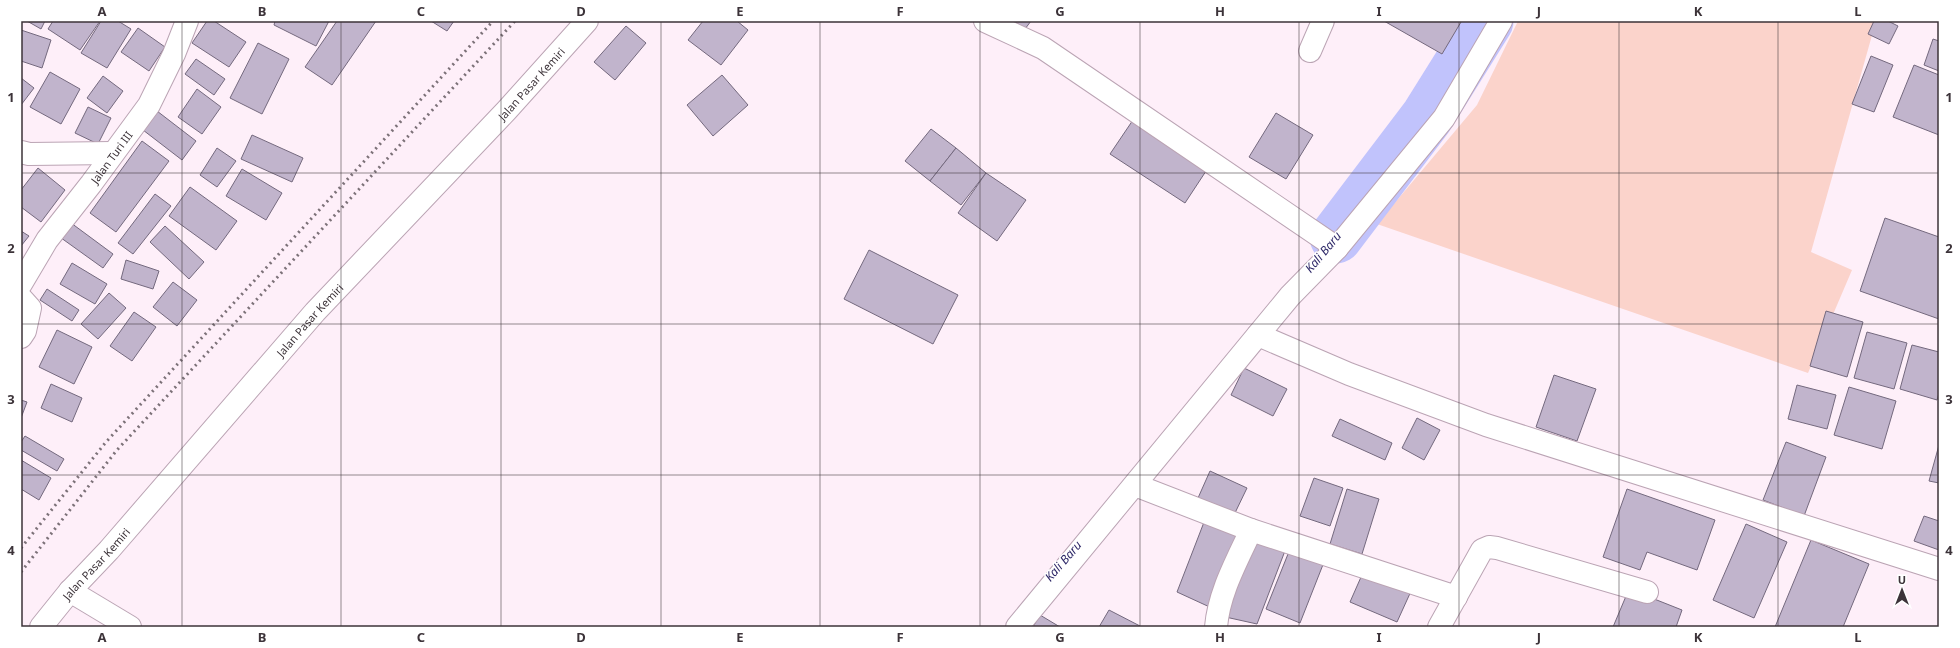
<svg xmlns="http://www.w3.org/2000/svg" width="1960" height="648" font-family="'Noto Sans',sans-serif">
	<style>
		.green { fill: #fbd3cb }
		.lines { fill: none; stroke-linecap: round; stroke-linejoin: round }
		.river { stroke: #c1c3fc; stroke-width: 53 }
		.building { fill: #c1b4cc; stroke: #74697e }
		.minor-casing { stroke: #bba4b4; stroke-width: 24 }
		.minor { stroke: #fff; stroke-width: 22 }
		.rail { stroke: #7c7178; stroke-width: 3; stroke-dasharray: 2 4; stroke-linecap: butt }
		.grid { fill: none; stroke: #3c3339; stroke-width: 1; stroke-opacity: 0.55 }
		.labels { text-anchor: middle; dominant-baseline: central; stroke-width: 3; stroke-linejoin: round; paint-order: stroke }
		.street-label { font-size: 11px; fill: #3c3339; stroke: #fff }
		.water-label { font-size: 12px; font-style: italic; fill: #2e2868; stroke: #fff }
		.neatline { fill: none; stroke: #3c3339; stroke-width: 1.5 }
		.grid-label { font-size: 13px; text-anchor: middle; font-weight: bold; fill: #3c3339 }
	</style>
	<rect width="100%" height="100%" fill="#feeff9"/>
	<!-- green -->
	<path class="green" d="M1518 21H1876L1811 252 1852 270 1808 373 1377 224 1477 105Z"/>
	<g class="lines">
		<!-- river -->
		<path class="river" d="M1336 237 1427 117 1487 21"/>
	</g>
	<!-- building -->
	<g class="building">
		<path d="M27 21H45L41 29Z"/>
		<path d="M53 21H100L80 50 48 29Z"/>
		<path d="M101 21H118L131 29 107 68 81 53Z"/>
		<path d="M207 21H214L246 42 229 67 192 43Z"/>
		<path d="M275 21H329L316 46 274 25Z"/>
		<path d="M337 21H376L332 85 305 67Z"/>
		<path d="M431 21H454L447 31Z"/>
		<path d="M703 21H737L748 30 721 65 688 40Z"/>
		<path d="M1014 21H1031L1025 29Z"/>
		<path d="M1384 21H1459L1461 22 1442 54Z"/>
		<path d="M1874 21H1888L1898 26 1889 44 1868 34Z"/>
		<path d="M626 26 646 43 615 80 594 62Z"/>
		<path d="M138 28 165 47 149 71 121 52Z"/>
		<path d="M21 30 51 40 42 68 21 61Z"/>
		<path d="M1933 39 1939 41V71L1924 65Z"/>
		<path d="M258 43 289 59 262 114 230 98Z"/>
		<path d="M1871 56 1893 65 1874 112 1852 104Z"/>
		<path d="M196 59 225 79 214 95 185 74Z"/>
		<path d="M1914 65 1939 75V135L1893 117Z"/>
		<path d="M50 72 80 89 61 124 30 107Z"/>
		<path d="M722 75 748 105 713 136 687 105Z"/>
		<path d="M103 76 123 91 107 113 87 98Z"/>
		<path d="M21 78 34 88 21 105Z"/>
		<path d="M197 89 221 107 202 134 178 117Z"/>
		<path d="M88 107 111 118 98 144 75 133Z"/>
		<path d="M157 111 196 141 182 160 143 130Z"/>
		<path d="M1276 113 1313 135 1286 179 1249 157Z"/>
		<path d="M1135 117 1210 165 1185 203 1110 154Z"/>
		<path d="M931 129 956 148 930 181 905 161Z"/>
		<path d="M252 135 303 158 292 182 241 159Z"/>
		<path d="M142 141 169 161 116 232 90 213Z"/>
		<path d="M217 148 236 161 217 187 200 175Z"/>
		<path d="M956 148 986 173 961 205 930 181Z"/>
		<path d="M38 168 65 190 41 222 21 207V190Z"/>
		<path d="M242 169 282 193 266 220 226 196Z"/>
		<path d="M986 173 1026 200 997 241 958 213Z"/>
		<path d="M190 187 237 221 216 250 169 216Z"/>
		<path d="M155 194 171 206 133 254 118 243Z"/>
		<path d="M1885 218 1939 237V319L1860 291Z"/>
		<path d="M67 220 113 254 103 268 57 235Z"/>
		<path d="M165 226 204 262 189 279 150 242Z"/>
		<path d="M21 231 29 236 21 246Z"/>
		<path d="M869 250 958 295 933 344 844 299Z"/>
		<path d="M126 260 159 271 153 289 121 279Z"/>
		<path d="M72 263 107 284 95 304 60 284Z"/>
		<path d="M173 282 197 300 177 326 153 307Z"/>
		<path d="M47 289 79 310 72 321 40 300Z"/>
		<path d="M109 293 126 308 98 339 81 324Z"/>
		<path d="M1826 311 1863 322 1847 377 1810 366Z"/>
		<path d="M134 312 156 327 132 361 110 346Z"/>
		<path d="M57 330 92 347 74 384 39 367Z"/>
		<path d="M1867 332 1907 343 1894 389 1854 378Z"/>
		<path d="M1912 345 1939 352V393L1937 400 1900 389Z"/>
		<path d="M1244 368 1287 389 1273 416 1231 395Z"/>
		<path d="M1554 375 1596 389 1577 441 1536 427Z"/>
		<path d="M51 384 82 398 72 422 41 408Z"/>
		<path d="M1797 385 1836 395 1827 429 1788 419Z"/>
		<path d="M1849 387 1896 401 1882 449 1834 435Z"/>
		<path d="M21 400 27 402 21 418Z"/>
		<path d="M1417 418 1440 430 1424 460 1402 448Z"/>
		<path d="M1340 419 1392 443 1385 460 1332 436Z"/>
		<path d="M25 436 64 459 57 471 21 450V442Z"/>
		<path d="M1786 442 1826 457 1804 516 1763 500Z"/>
		<path d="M1939 445V483L1929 481Z"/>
		<path d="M21 460 51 478 39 500 21 489Z"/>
		<path d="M1210 471 1247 488 1234 515 1198 498Z"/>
		<path d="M1314 478 1343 488 1330 526 1300 516Z"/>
		<path d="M1347 489 1379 499 1362 554 1330 544Z"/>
		<path d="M1627 489 1715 520 1697 570 1647 552 1640 570 1603 557Z"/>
		<path d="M1924 516 1939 521V550L1914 541Z"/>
		<path d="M1206 517 1244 532 1214 609 1177 592Z"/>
		<path d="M1746 524 1787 542 1754 618 1713 600Z"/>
		<path d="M1253 532 1288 543 1257 624 1221 616Z"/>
		<path d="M1811 540 1869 564 1843 627H1775Z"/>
		<path d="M1292 544 1326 557 1300 623 1266 609Z"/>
		<path d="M1365 568 1412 589 1397 622 1350 602Z"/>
		<path d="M1629 589 1682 610 1676 627H1613Z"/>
		<path d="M1109 610 1140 626 1139 627H1099Z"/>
		<path d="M1040 615 1060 627H1033Z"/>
	</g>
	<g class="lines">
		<!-- minor casing -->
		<g class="minor-casing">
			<g id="minor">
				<path d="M985 21 1043 48 1337 248"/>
				<path d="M1310 51 1323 21"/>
				<path d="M21 152 29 154 113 153"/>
				<path id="s1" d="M21 284 47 240 91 184 149 105 174 54 187 21"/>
				<path d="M21 298 30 308 25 331 21 337"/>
				<path d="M1258 335 1349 374 1486 425 1939 569"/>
				<path d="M1135 485 1251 530 1456 597"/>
				<path d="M70 591 130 627"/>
				<path id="s2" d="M41 627 70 591 109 550 315 312 507 110 587 21"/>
				<path d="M1017 627 1290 296 1337 248 1444 118 1501 21"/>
				<path d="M1216 627C1219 592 1237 561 1251 530"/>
				<path d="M1439 627 1482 550 1489 547 1497 548 1647 592"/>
			</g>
		</g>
		<!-- minor -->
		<use href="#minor" class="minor"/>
		<!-- rail -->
		<g class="rail">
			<path d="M21 548 106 442 493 21"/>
			<path d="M21 572 117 450 515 21"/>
		</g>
	</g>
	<!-- grid -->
	<path class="grid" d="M182 21V627M341 21V627M501 21V627M661 21V627M820 21V627M980 21V627M1140 21V627M1299 21V627M1459 21V627M1619 21V627M1778 21V627M21 173H1939M21 324H1939M21 475H1939"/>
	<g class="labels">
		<!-- street labels -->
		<g class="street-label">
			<text stroke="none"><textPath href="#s2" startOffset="732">Jalan Pasar Kemiri</textPath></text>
			<text stroke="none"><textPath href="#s1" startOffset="156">Jalan Turi III</textPath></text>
			<text stroke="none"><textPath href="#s2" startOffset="408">Jalan Pasar Kemiri</textPath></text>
			<text stroke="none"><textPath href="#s2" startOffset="84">Jalan Pasar Kemiri</textPath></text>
		</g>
		<!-- water labels -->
		<g class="water-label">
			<text transform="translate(1323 252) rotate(-50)">Kali Baru</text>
			<text transform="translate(1063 561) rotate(-49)">Kali Baru</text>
		</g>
	</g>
	<!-- border -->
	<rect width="1960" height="648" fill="none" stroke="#ffffff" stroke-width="44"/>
	<!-- north arrow -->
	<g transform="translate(1902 590)" stroke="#ffffff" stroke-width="3" paint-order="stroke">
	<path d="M0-3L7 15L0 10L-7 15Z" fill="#3c3339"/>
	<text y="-6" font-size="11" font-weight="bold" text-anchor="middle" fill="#3c3339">U</text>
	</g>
	<rect x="22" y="22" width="1916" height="604" class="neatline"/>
	<g class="grid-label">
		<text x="102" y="16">A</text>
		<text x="262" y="16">B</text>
		<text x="421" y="16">C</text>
		<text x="581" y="16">D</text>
		<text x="740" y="16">E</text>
		<text x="900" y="16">F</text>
		<text x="1060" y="16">G</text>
		<text x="1220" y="16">H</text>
		<text x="1379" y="16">I</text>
		<text x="1539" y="16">J</text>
		<text x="1698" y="16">K</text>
		<text x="1858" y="16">L</text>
		<text x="11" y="102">1</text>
		<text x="1949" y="102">1</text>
		<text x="11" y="253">2</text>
		<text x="1949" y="253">2</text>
		<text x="11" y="404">3</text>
		<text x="1949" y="404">3</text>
		<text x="11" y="555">4</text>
		<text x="1949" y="555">4</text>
		<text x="102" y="642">A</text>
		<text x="262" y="642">B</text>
		<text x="421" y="642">C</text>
		<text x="581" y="642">D</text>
		<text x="740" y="642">E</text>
		<text x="900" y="642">F</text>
		<text x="1060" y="642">G</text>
		<text x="1220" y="642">H</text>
		<text x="1379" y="642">I</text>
		<text x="1539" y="642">J</text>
		<text x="1698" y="642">K</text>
		<text x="1858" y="642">L</text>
	</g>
</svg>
